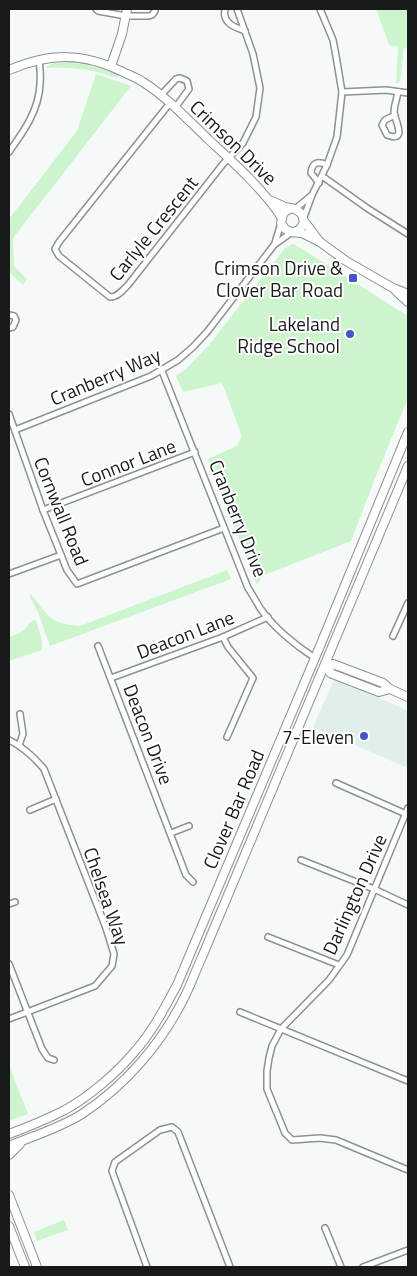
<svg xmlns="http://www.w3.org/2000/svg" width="417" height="1276" font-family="'Titillium Web',sans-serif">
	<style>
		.built { fill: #e1efec }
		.green { fill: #ccf4cd }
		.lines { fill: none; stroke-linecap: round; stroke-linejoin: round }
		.street-casing { stroke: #8d9190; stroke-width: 8 }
		.secondary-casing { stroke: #8d9190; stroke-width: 10 }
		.street { stroke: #fff; stroke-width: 5 }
		.secondary { stroke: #fff; stroke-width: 8 }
		.poi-dot { fill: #4755ca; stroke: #fff; stroke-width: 2 }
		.labels { text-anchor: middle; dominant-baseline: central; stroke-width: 4; stroke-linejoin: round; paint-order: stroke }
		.street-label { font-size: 19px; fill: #181a1a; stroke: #fff }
		.poi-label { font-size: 19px; fill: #181a1a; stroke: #fff; text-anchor: end }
	</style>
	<rect width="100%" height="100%" fill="#f5faf9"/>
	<!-- built -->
	<path class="built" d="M335 678 408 711V768L313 727Z"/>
	<!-- green -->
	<g class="green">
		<path d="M376 9H408V47L404 48 400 82 396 84 398 47 389 45Z"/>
		<path d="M69 62C86 64 102 68 118 74V76L117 78 113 76 112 77C91 68 70 67 47 68V66L53 63Z"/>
		<path d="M96 74 131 86 13 238 14 266 27 279 23 285 10 273H9V219L77 131Z"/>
		<path d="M293 244 299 247 408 316V398L376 476 351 541 262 576 257 585 208 459 237 446 242 436 222 383 183 392 176 376 187 368 209 345 285 248Z"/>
		<path d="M227 570 231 579 50 646 38 612 30 597V593C48 615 49 624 80 626Z"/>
		<path d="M34 620 36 621C39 630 43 639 42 650L9 661V637C18 634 25 632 29 623Z"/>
		<path d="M9 1065 28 1114 9 1121Z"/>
		<path d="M64 1220 68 1230 37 1241 34 1232Z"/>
	</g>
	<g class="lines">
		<!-- street casing -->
		<g class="street-casing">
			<g id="street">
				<path d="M96 9 98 11 126 16H149L152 15 155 11V9"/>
				<path d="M225 9C222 23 234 27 245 31"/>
				<path d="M342 92 386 90 408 93"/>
				<path d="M161 95 176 79 180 78 187 81 189 89 175 108"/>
				<path d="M170 103 59 242 55 249 59 256 110 297C118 297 123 290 128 285L223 164 243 143 256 117 260 88 253 54 237 9"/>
				<path d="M395 115 385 120 382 125 387 135C408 143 395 120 394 113 394 106 397 98 398 92"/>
				<path d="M9 152C24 131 39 110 40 84 41 76 40 68 39 60"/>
				<path d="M322 176 367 208 408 234"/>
				<path d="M319 183 311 173C312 162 318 161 327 165"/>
				<path d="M295 209 312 195"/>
				<path d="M304 217 312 195 327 165 337 137 342 92 336 56 333 40 320 9"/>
				<path d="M275 243 281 223"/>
				<path d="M9 315 14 316 16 320 13 327 9 328"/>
				<path d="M162 371 248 588C252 594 256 601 260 608 273 627 296 646 315 658"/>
				<path d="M9 414 43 510 67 570 77 584 224 528"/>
				<path d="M15 430 151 376 178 360 193 347 207 332 274 245 292 232"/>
				<path d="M43 510 195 452"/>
				<path d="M9 574 61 555"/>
				<path d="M393 636 408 603"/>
				<path d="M223 637 228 647 253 678 227 737"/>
				<path d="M98 646 186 875 193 882"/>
				<path d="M111 678 223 637 268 617"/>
				<path d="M9 740C23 747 34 757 44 769L106 928 114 954 112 966 95 986 9 1019"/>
				<path d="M19 745 23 734 20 714"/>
				<path d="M336 783 406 814"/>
				<path d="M408 808 347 955 329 980 281 1029 272 1046 269 1058 267 1071V1089L285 1133 292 1140 320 1138 336 1140 408 1170"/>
				<path d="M30 810 56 799"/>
				<path d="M171 833 189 826"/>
				<path d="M301 860 374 889 408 905"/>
				<path d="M9 904 15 902"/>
				<path d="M268 937 339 965"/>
				<path d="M9 964 42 1049 48 1058 54 1060"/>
				<path d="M240 1012 408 1081"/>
				<path d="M325 1228 341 1267"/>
				<path d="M147 1267 112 1171 115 1162 160 1130 172 1127 178 1132 230 1267"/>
				<path d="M363 1267 408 1250"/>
			</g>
		</g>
		<!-- secondary casing -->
		<g class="secondary-casing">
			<g id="secondary">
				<path d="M111 66 122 34 127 9"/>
				<path d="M9 70C50 53 82 52 123 72 129 75 137 78 143 82 168 98 188 120 209 140 235 164 263 189 282 218"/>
				<path d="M272 201 285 207 295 209 302 214 304 223 299 230 293 232"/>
				<path d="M290 209 286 211 283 214 281 223 285 229 291 232 302 233 320 242 346 261 393 288 408 294"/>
				<path d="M304 221 319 241"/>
				<path d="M396 291 408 302"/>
				<path d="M329 665 333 664 383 683 390 689 408 697"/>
				<path d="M329 665 330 673 379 692 390 689"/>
				<path d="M9 1134C28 1127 47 1119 65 1110 90 1096 118 1072 136 1050 153 1031 165 1007 177 985L320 646 408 432"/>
				<path d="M9 1146C33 1136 60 1128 82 1114 126 1085 162 1043 185 996 191 984 196 970 202 957L408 466"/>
				<path d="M9 1155 20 1144"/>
				<path d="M9 1195 37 1267"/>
				<path d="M9 1226 25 1267"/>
			</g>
		</g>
		<!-- street -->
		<use href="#street" class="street"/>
		<!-- secondary -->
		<use href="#secondary" class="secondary"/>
	</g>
	<!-- markers -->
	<g class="poi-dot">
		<rect x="348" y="273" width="10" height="10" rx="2.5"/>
		<circle cx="350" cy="334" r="5"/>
		<circle cx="364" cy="736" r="5"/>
	</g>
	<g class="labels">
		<!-- street labels -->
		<g class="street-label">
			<text transform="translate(234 142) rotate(44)">Crimson Drive</text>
			<text transform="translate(153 228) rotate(-51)">Carlyle Crescent</text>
			<text transform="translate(105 376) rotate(-23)">Cranberry Way</text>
			<text transform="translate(128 462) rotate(-21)">Connor Lane</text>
			<text transform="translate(62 511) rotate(68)">Cornwall Road</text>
			<text transform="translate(239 518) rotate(68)">Cranberry Drive</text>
			<text transform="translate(185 634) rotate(-21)">Deacon Lane</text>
			<text transform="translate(149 734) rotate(69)">Deacon Drive</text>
			<text transform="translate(233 809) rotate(-67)">Clover Bar Road</text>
			<text transform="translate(354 894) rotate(-66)">Darlington Drive</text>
			<text transform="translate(107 896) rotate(71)">Chelsea Way</text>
		</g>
		<!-- poi labels -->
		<g class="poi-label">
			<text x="343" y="267">Crimson Drive &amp;<tspan x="343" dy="22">Clover Bar Road</tspan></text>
			<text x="340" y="323">Lakeland<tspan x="340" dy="22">Ridge School</tspan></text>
			<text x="354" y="736">7-Eleven</text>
		</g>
	</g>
	<!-- border -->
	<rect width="417" height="1276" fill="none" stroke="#181a1a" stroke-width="20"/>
</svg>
